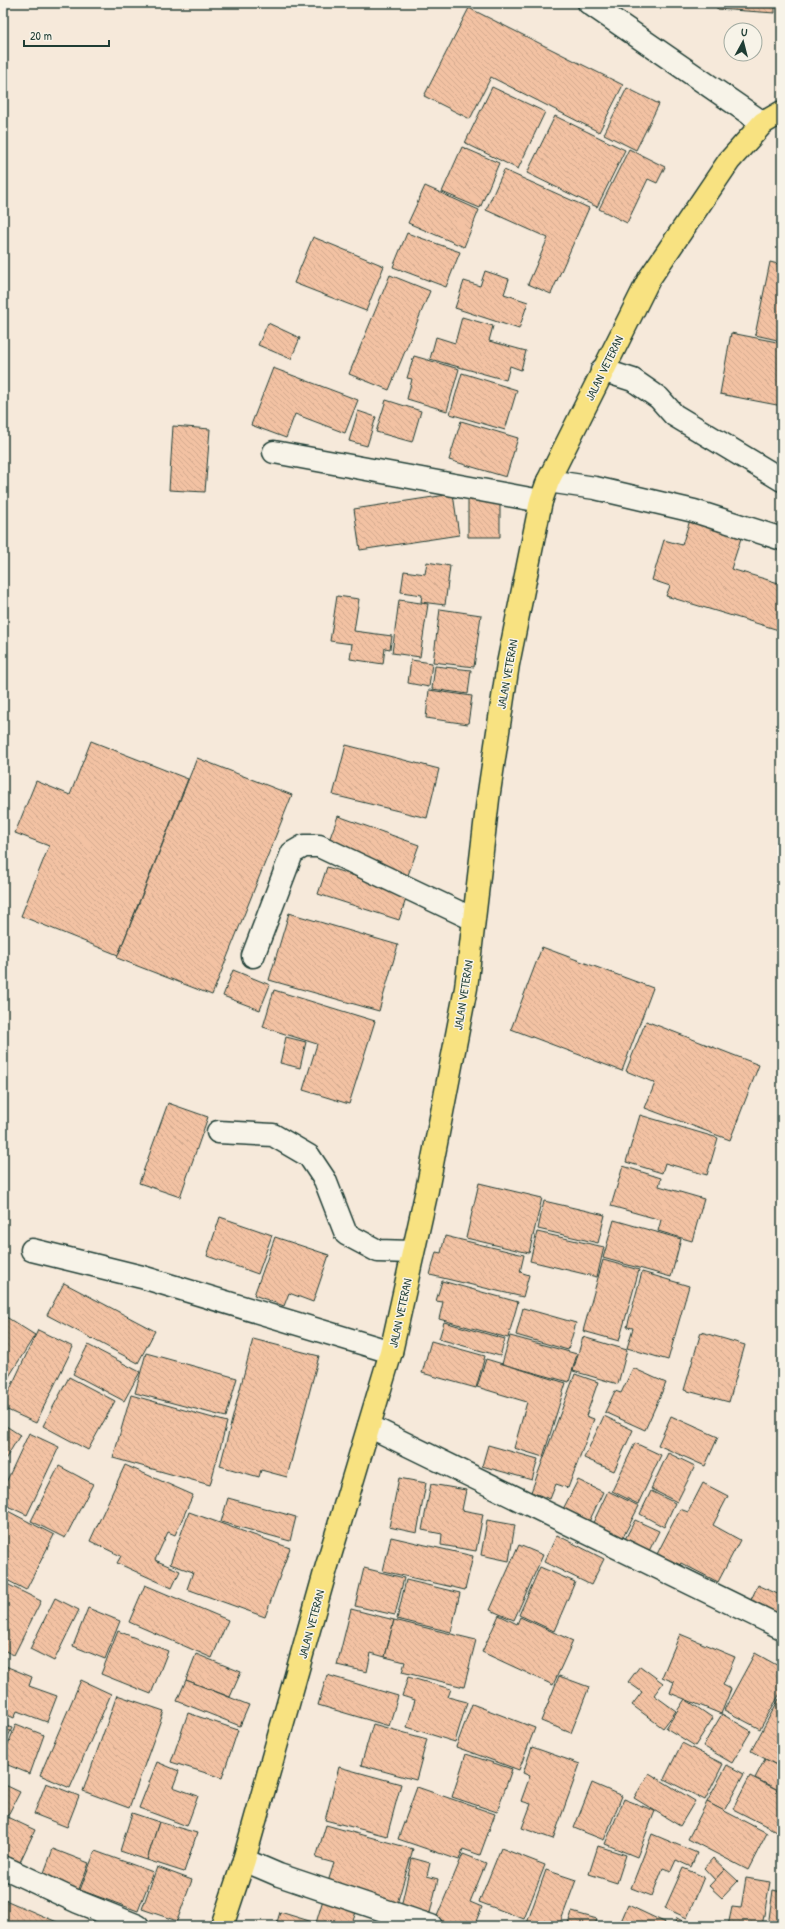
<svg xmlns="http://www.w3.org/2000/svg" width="785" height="1929" font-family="'Patrick Hand',sans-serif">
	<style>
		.building { fill: url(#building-back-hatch); stroke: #1f3d34 }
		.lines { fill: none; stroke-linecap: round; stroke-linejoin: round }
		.minor-casing { stroke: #1f3d34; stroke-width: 25 }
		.highway-casing { stroke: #1f3d34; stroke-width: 25 }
		.minor { stroke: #f7f3e8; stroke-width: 22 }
		.highway { stroke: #f8e281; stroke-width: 22 }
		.labels { text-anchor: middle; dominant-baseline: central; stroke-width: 3; stroke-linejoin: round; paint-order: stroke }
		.street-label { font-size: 12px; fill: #1f3d34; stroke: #f7f3e8 }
	</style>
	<defs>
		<pattern id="building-back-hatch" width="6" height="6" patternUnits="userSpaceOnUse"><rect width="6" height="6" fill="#f3c2a3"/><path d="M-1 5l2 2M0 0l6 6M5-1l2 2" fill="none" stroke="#d0a88d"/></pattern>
	</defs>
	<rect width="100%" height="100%" fill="#f6e9da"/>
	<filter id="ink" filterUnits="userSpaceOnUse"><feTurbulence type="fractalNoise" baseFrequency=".025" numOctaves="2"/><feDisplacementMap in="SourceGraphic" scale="8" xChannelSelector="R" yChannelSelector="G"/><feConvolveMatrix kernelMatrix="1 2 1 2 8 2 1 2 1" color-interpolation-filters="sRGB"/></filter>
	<g filter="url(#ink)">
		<!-- building -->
		<g class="building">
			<path d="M717 3H775V13L717 9Z"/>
			<path d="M469 8 623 85 599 132 491 77 470 119 424 96Z"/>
			<path d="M492 87 545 112 518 169 465 143Z"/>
			<path d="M627 88 659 104 636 150 604 134Z"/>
			<path d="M555 116 625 150 597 207 527 173Z"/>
			<path d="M462 147 499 163 480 208 442 192Z"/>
			<path d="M629 149 665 167 657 183 648 179 627 223 599 209Z"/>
			<path d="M504 170 589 208 551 294 528 284 548 238 486 210Z"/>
			<path d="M425 186 479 210 464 247 408 223Z"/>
			<path d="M407 233 460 252 446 287 393 267Z"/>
			<path d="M313 237 384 266 366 311 294 283Z"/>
			<path d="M770 262 782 265V341L755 335Z"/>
			<path d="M485 271 509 279 504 294 528 302 519 329 455 308 464 281 480 286Z"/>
			<path d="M390 275 430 291 389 390 349 374Z"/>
			<path d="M462 317 493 326 489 341 526 351 521 370 510 366 506 380 430 359 436 337 455 343Z"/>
			<path d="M268 323 300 338 291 359 258 345Z"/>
			<path d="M731 333 782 343V406L720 394Z"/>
			<path d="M414 356 459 369 447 411 407 399 412 379 407 378Z"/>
			<path d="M273 368 358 400 345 433 295 414 286 438 251 425Z"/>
			<path d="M462 373 517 390 505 430 450 414Z"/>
			<path d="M386 400 421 411 412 442 376 432Z"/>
			<path d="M358 411 376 417 367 446 349 441Z"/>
			<path d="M461 421 518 438 506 477 449 460Z"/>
			<path d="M173 426 210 429 205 492 169 490Z"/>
			<path d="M453 494 459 535 360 550 354 509Z"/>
			<path d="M500 499V537H468V500Z"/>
			<path d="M690 520 742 535 731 569 782 584V631L666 596 670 586 652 580 664 540 682 545Z"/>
			<path d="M427 562 450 566 445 605 421 602 422 595 401 592 404 571 425 574Z"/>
			<path d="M337 596 359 599 354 631 392 636 390 649 385 648 383 664 350 659 352 644 330 641Z"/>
			<path d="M399 600 428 604 420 657 392 653Z"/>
			<path d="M440 609 481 615 474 667 433 662Z"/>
			<path d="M411 660 432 663 429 687 408 683Z"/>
			<path d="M435 666 471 670 468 694 432 689Z"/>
			<path d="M429 690 472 696 468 724 426 718Z"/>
			<path d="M91 741 188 779 118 955 21 916 49 846 15 833 36 781 70 795Z"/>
			<path d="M346 745 439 769 427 818 333 795Z"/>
			<path d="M197 758 292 795 212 995 117 958Z"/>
			<path d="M338 816 419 845 408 875 327 846Z"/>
			<path d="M327 867 408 893 399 920 318 894Z"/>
			<path d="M289 913 398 945 379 1011 269 980Z"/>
			<path d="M542 947 653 988 622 1071 511 1029Z"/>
			<path d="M233 970 270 985 260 1010 223 996Z"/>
			<path d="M274 990 375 1021 349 1104 303 1090 317 1044 263 1027Z"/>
			<path d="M646 1021 759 1065 730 1140 645 1108 655 1083 626 1071Z"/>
			<path d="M286 1037 306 1042 300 1068 280 1063Z"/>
			<path d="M168 1103 208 1117 180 1197 139 1183Z"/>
			<path d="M640 1115 718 1138 707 1175 665 1163 662 1173 626 1162Z"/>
			<path d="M623 1166 661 1178 659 1186 704 1199 692 1241 658 1231 661 1220 611 1206Z"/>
			<path d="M479 1183 542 1198 529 1253 466 1238Z"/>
			<path d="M544 1201 605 1215 598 1243 538 1229Z"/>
			<path d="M220 1217 272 1235 258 1274 207 1256Z"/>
			<path d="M614 1220 681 1239 671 1277 603 1258Z"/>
			<path d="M537 1232 604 1247 597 1277 530 1261Z"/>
			<path d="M445 1236 524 1255 520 1272 529 1275 523 1297 430 1275 436 1252 441 1253Z"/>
			<path d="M275 1237 329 1255 313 1302 289 1293 284 1306 254 1295Z"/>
			<path d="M603 1260 639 1270 619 1341 583 1331Z"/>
			<path d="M642 1272 689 1286 668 1360 627 1348 633 1328 627 1327Z"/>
			<path d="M442 1281 518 1302 508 1338 439 1319 443 1302 436 1301Z"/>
			<path d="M64 1283 155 1331 138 1363 47 1315Z"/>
			<path d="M523 1308 576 1323 568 1350 516 1335Z"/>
			<path d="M3 1315 35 1335 3 1386Z"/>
			<path d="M444 1322 505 1339 500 1356 439 1339Z"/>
			<path d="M38 1330 73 1347 36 1423 3 1408V1404Z"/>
			<path d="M701 1332 745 1345 729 1402 684 1390Z"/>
			<path d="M510 1336 577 1354 569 1382 502 1364Z"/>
			<path d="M583 1337 627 1350 618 1384 573 1371Z"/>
			<path d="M253 1339 319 1356 287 1477 261 1470 259 1477 220 1466Z"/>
			<path d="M431 1341 485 1356 476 1388 422 1373Z"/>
			<path d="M88 1345 140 1372 124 1401 73 1374Z"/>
			<path d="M146 1353 237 1378 226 1417 135 1393Z"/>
			<path d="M486 1359 566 1383 543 1457 514 1448 527 1402 477 1387Z"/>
			<path d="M633 1368 666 1383 645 1430 605 1412 615 1391 621 1393Z"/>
			<path d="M575 1374 598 1382 586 1416 594 1419 568 1488 556 1484 550 1499 531 1492Z"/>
			<path d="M69 1377 115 1401 88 1450 43 1426Z"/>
			<path d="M131 1395 227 1422 210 1485 113 1458Z"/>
			<path d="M604 1416 633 1430 614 1471 584 1458Z"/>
			<path d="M671 1416 718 1437 705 1466 658 1445Z"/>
			<path d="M3 1424 20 1435 3 1463Z"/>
			<path d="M29 1433 59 1447 27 1515 3 1504V1489Z"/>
			<path d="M635 1443 661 1455 638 1504 612 1491Z"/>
			<path d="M488 1445 538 1459 532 1480 482 1466Z"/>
			<path d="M668 1453 695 1466 677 1502 651 1489Z"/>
			<path d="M125 1465 193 1495 175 1535 168 1532 155 1560 180 1571 172 1588 117 1563 121 1556 90 1541Z"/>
			<path d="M59 1466 93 1484 65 1538 31 1521Z"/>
			<path d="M399 1478 426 1483 417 1533 389 1527Z"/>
			<path d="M578 1480 603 1492 587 1526 561 1513Z"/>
			<path d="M703 1483 728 1496 713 1525 740 1540 718 1582 681 1563 676 1572 654 1560 680 1509 688 1512Z"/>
			<path d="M431 1484 466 1490 462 1510 483 1514 476 1551 441 1545 442 1534 422 1530Z"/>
			<path d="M608 1491 639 1506 621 1541 591 1527Z"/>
			<path d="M651 1491 675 1503 664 1527 640 1514Z"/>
			<path d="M228 1498 296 1517 290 1541 221 1522Z"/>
			<path d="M4 1509 54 1535 26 1590 3 1578Z"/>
			<path d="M189 1512 290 1548 265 1617 187 1589 193 1572 170 1564Z"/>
			<path d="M487 1520 515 1525 509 1561 481 1555Z"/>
			<path d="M635 1520 659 1531 646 1557 622 1545Z"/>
			<path d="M557 1535 604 1559 591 1585 544 1562Z"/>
			<path d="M391 1537 473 1556 465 1590 383 1571Z"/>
			<path d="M519 1545 543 1555 514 1620 490 1610Z"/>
			<path d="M540 1567 575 1582 554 1631 519 1615Z"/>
			<path d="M364 1568 404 1578 395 1615 355 1606Z"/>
			<path d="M406 1580 460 1593 451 1632 397 1619Z"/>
			<path d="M3 1582 41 1601 14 1655 3 1650Z"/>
			<path d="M145 1585 228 1620 212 1658 129 1622Z"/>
			<path d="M758 1585 782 1596V1608L777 1620 748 1606Z"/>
			<path d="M55 1598 79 1610 54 1661 30 1649Z"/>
			<path d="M88 1608 120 1621 105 1659 73 1646Z"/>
			<path d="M351 1609 394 1620 385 1657 371 1653 367 1672 337 1665Z"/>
			<path d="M499 1615 517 1624 520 1617 573 1641 553 1685 482 1652Z"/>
			<path d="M394 1620 476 1640 464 1687 402 1672 405 1662 385 1657Z"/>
			<path d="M118 1631 168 1651 151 1694 101 1674Z"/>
			<path d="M680 1634 735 1657 723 1685 731 1689 721 1714 670 1693 674 1682 662 1677Z"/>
			<path d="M755 1653 782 1668V1690L760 1729 724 1710Z"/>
			<path d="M196 1654 241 1672 230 1697 186 1680Z"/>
			<path d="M3 1665 32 1677 29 1686 57 1696 47 1722 17 1711 14 1718 3 1713Z"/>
			<path d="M640 1666 663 1683 654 1695 676 1711 663 1728 632 1705 642 1692 628 1682Z"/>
			<path d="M327 1675 398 1696 389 1726 318 1705Z"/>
			<path d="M559 1676 589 1687 571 1733 541 1721Z"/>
			<path d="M408 1677 451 1689 448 1697 467 1702 455 1742 407 1727 415 1700 402 1696Z"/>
			<path d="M81 1680 111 1694 70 1788 40 1775Z"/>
			<path d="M186 1680 249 1705 240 1726 177 1701Z"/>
			<path d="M117 1695 164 1711 129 1808 83 1791Z"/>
			<path d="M685 1699 713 1718 695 1746 666 1728Z"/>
			<path d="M779 1699 782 1701V1768L751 1751Z"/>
			<path d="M472 1704 535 1728 519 1770 456 1747Z"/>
			<path d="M188 1713 238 1730 222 1778 171 1762Z"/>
			<path d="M722 1714 751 1731 732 1763 703 1746Z"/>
			<path d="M16 1724 44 1735 30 1774 3 1763V1757Z"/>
			<path d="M373 1724 427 1739 416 1780 361 1765Z"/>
			<path d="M3 1725 12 1728 3 1748Z"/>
			<path d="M682 1743 723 1764 705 1800 664 1779Z"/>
			<path d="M532 1747 580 1764 553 1839 522 1828 531 1804 521 1801 530 1776 523 1773Z"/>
			<path d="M466 1754 512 1769 497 1812 452 1797Z"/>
			<path d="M765 1759 782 1768V1792L755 1778Z"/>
			<path d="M157 1762 179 1771 173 1787 198 1796 187 1826 139 1808Z"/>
			<path d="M727 1765 744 1774 724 1811 707 1802Z"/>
			<path d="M339 1767 401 1784 387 1836 325 1820Z"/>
			<path d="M649 1773 695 1801 680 1826 634 1798Z"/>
			<path d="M750 1776 782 1792V1825L778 1832 733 1809Z"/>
			<path d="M46 1783 79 1796 67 1827 34 1814Z"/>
			<path d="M592 1783 622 1796 604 1840 574 1828Z"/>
			<path d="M3 1784 20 1792 7 1817 35 1830 20 1862 3 1854Z"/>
			<path d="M417 1787 495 1814 480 1855 463 1849 459 1860 398 1839Z"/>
			<path d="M624 1799 655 1811 637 1857 605 1844Z"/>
			<path d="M707 1802 767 1833 748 1870 688 1839Z"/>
			<path d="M132 1813 159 1822 147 1860 120 1851Z"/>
			<path d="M159 1822 197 1833 184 1872 147 1860Z"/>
			<path d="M326 1825 413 1849 397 1904 327 1885 334 1863 316 1858Z"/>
			<path d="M652 1834 697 1853 691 1867 676 1860 671 1871 663 1868 652 1896 631 1888Z"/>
			<path d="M598 1846 626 1855 617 1883 589 1874Z"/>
			<path d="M501 1848 545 1865 524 1919 479 1902Z"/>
			<path d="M53 1849 89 1863 76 1897 40 1883Z"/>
			<path d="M95 1851 153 1872 138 1911 80 1890Z"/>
			<path d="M463 1854 486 1863 470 1902 482 1907 474 1926H446L435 1921Z"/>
			<path d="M412 1858 430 1863 427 1876 438 1879 430 1913 401 1907Z"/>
			<path d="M713 1858 725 1869 715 1880 704 1868Z"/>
			<path d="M157 1867 192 1880 177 1921 142 1909Z"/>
			<path d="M683 1868 704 1877 687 1918 665 1908Z"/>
			<path d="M725 1869 738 1881 722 1898 709 1886Z"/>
			<path d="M546 1870 576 1880 559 1926H526Z"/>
			<path d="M746 1878 770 1882 762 1926H728L732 1907 741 1908Z"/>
			<path d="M773 1890 782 1892V1926H768Z"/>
			<path d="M325 1893 359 1904 351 1926H276L280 1912 316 1923Z"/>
			<path d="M3 1899 64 1925 63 1926H3Z"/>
			<path d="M628 1905 664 1922 662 1926H619Z"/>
			<path d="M572 1912 597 1919 595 1926H567Z"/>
			<path d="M677 1918 691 1926H673Z"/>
		</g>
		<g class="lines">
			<!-- minor casing -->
			<g class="minor-casing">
				<g id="minor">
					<path d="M589 3 763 123"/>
					<path d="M602 370 633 380 659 398 674 415 782 480"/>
					<path d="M274 452 541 501"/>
					<path d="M548 481 595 488 694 511 782 539"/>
					<path d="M253 956 292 853 304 846H319L473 919"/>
					<path d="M218 1132 273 1135 309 1156 325 1180 346 1234 378 1251 412 1252"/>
					<path d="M32 1250 142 1277 391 1352"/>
					<path d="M369 1426 782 1628"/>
					<path d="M244 1860 279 1875 431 1926"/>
					<path d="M3 1867 78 1902 138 1926"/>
				</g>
			</g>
			<!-- highway casing -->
			<g class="highway-casing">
				<path id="highway" d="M222 1926 244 1860 326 1569 391 1352 427 1190 466 988 488 799 508 664 541 501 548 481 649 279 729 161 763 123 782 112"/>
			</g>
			<!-- minor -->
			<use href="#minor" class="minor"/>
			<!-- highway -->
			<use href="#highway" class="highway"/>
		</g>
	</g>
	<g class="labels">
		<!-- street labels -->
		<g class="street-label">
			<text transform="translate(604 368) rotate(-64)">JALAN VETERAN</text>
			<text transform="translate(507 674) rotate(-80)">JALAN VETERAN</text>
			<text transform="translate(463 995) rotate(-81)">JALAN VETERAN</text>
			<text transform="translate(400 1313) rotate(-78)">JALAN VETERAN</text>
			<text transform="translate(311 1624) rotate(-75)">JALAN VETERAN</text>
		</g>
	</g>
	<!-- margin -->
	<rect width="785" height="1929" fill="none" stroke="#f7f3e8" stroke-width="16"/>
	<rect x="8" y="8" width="769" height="1913" fill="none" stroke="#1f3d34" stroke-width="1.5" filter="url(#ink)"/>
	<!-- north arrow -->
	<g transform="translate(743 42) rotate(7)"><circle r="19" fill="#f7f3e8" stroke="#a1aaa0"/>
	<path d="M0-3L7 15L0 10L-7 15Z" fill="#1f3d34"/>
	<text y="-6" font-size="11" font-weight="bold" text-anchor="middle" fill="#1f3d34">U</text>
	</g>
	<!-- scale -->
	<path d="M24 40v6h85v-6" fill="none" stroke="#1f3d34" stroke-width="2"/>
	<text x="30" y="40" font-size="12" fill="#1f3d34" stroke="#f7f3e8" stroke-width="3" paint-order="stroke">20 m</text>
</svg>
